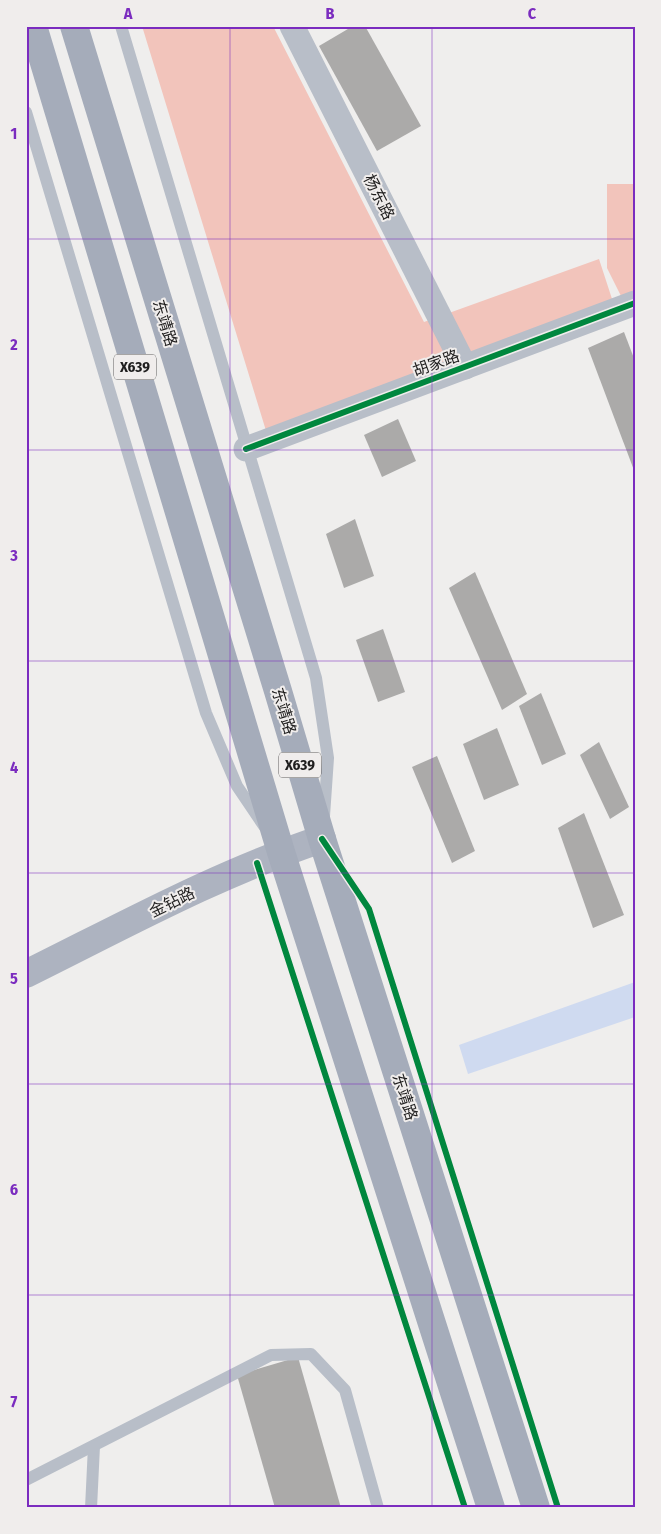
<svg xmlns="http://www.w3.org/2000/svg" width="661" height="1534" font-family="'Fira Sans Condensed','Noto Sans SC',sans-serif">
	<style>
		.green { fill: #f2c4bb }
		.water { fill: #cfdaf0 }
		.building { fill: #abaaa9 }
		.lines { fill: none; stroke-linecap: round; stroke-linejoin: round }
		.lane { stroke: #b8bec8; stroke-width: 12 }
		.street { stroke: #b8bec8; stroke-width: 25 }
		.secondary { stroke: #adb3c0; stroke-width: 28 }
		.primary { stroke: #a5acba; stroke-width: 28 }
		.cycleway-casing { stroke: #f0edec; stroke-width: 9 }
		.cycleway { stroke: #00873e; stroke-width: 6 }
		.grid { fill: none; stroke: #7b2cbf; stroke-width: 1; stroke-opacity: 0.55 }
		.labels { text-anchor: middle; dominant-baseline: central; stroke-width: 4; stroke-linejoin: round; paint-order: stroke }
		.shield { fill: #f0edec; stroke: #5e5c5c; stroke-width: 1 }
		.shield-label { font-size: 15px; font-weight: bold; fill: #1f1e1e }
		.street-label { font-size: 16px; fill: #1f1e1e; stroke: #f0edec }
		.neatline { fill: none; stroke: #7b2cbf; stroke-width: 2 }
		.grid-label { font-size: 16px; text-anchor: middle; font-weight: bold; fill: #7b2cbf }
	</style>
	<rect width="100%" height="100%" fill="#efeeed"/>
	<!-- green -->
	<g class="green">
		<path d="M142 26H273L424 322 599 259 613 302 267 434Z"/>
		<path d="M607 184H634L635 187V303L622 298 607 268Z"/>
	</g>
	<!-- water -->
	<path class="water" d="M635 982V1017L468 1074 459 1045Z"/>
	<!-- building -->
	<g class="building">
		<path d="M353 26H365L421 126 377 151 319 46Z"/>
		<path d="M624 332 635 361V473L588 348Z"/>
		<path d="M398 419 416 461 382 477 364 435Z"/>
		<path d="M355 519 374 576 344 588 326 534Z"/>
		<path d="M475 572 527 694 502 710 449 588Z"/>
		<path d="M383 629 405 692 378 702 356 640Z"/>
		<path d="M541 693 566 754 542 765 519 706Z"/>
		<path d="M497 728 519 785 484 800 463 744Z"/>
		<path d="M599 742 629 807 610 819 580 755Z"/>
		<path d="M437 756 475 851 452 863 412 767Z"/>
		<path d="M584 813 624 915 593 928 558 828Z"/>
		<path d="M298 1357 341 1508H275L237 1375Z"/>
	</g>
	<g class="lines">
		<!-- lane -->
		<g class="lane">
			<path d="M121 26 316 678 328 758 324 816"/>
			<path d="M26 112 206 713 237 786 264 826"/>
			<path d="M26 1480 271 1355 311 1354 345 1390 378 1508"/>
			<path d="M91 1508 94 1446"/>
		</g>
		<!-- street -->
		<g class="street">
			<path d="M292 26 465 367"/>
			<path d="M246 449 635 303"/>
		</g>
		<!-- secondary -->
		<path class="secondary" d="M26 974C123 926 219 873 322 839"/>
		<!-- primary -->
		<g class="primary">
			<path d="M33 26 281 852 491 1508"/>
			<path d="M74 26 278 691 322 839 536 1508"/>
		</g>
		<!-- cycleway casing -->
		<g class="cycleway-casing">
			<g id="cycleway">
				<path d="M246 449 635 303"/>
				<path d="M322 839 369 909 558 1508"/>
				<path d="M257 863 465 1508"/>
			</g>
		</g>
		<!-- cycleway -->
		<use href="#cycleway" class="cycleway"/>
	</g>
	<!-- grid -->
	<path class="grid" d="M230 26V1508M432 26V1508M26 239H635M26 450H635M26 661H635M26 873H635M26 1084H635M26 1295H635"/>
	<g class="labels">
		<!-- shield labels -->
		<g class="shield">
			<rect x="114" y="354.5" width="42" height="25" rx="4"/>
			<rect x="279" y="752.5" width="42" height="25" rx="4"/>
		</g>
		<g class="shield-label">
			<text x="135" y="367">X639</text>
			<text x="300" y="765">X639</text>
		</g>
		<!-- street labels -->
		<g class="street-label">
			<text transform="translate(379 197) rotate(63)">杨东路</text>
			<text transform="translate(165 323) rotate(73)">东靖路</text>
			<text transform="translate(436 363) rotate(-20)">胡家路</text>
			<text transform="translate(284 711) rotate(73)">东靖路</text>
			<text transform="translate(172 902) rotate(-26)">金钻路</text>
			<text transform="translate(405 1097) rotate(72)">东靖路</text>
		</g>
	</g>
	<!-- border -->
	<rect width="661" height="1534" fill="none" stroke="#f0edec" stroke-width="55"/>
	<rect x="28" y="28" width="606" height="1478" class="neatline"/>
	<g class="grid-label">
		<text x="128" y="19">A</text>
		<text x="330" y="19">B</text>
		<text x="532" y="19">C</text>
		<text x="14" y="139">1</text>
		<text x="14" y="350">2</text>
		<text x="14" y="561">3</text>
		<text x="14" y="773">4</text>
		<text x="14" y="984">5</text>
		<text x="14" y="1195">6</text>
		<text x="14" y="1407">7</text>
	</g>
</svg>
